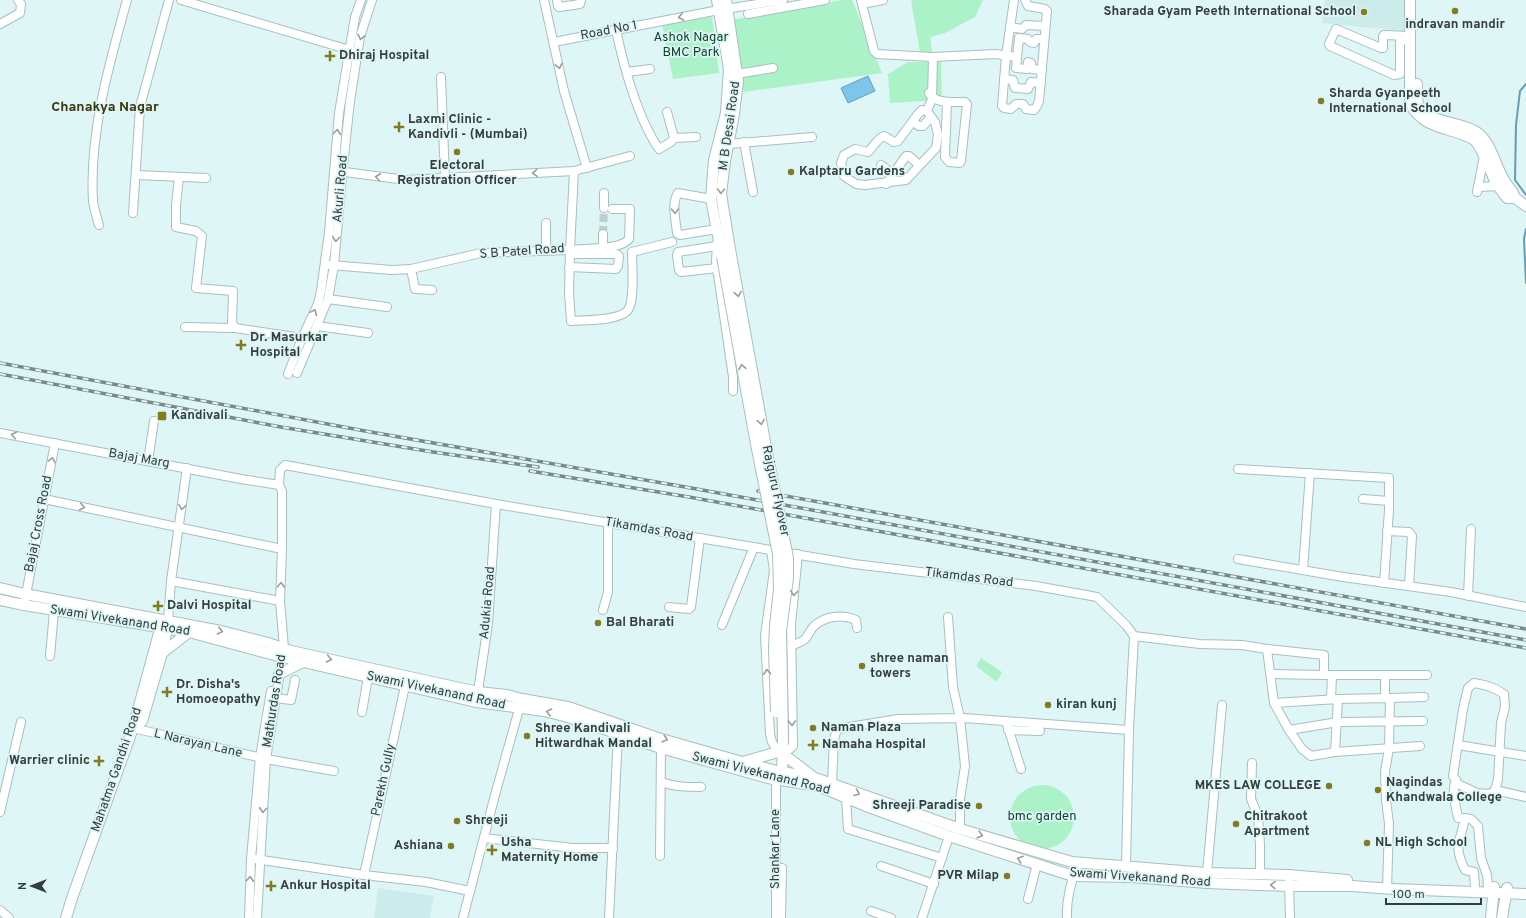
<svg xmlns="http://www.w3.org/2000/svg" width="1526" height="918" font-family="Overpass,sans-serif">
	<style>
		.built { fill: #cbeceb }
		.green { fill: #acf2c9 }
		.water { fill: #7bc6ea; stroke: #669db6 }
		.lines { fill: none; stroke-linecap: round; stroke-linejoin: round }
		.stream { stroke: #669db6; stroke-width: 2 }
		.minor-tunnel { stroke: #bcd1d0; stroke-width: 8; stroke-dasharray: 8 4; stroke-linecap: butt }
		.minor-casing { stroke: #a8bfbf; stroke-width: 10 }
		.major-casing { stroke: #a8bfbf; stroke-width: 12 }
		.minor { stroke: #fff; stroke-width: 8 }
		.major { stroke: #fff; stroke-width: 10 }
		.rail-casing { stroke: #798988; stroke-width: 3.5 }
		.rail { stroke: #def6f5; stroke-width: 2; stroke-dasharray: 6; stroke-linecap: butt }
		.major-bridge-casing { stroke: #a8bfbf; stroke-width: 12; stroke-linecap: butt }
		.major-bridge { stroke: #fff; stroke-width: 10 }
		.oneway { stroke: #9a9e9e }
		.poi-dot { fill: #837b21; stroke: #def6f5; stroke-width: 1.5 }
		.labels { text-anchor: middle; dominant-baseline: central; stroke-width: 3.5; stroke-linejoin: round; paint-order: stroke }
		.poi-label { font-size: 13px; font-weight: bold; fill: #343e3d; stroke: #def6f5; text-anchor: start }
		.street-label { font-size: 13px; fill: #343e3d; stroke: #def6f5 }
		.park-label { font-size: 13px; fill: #0c442a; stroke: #def6f5 }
		.neighbourhood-label { font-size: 14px; font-weight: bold; fill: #3c380e; stroke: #def6f5 }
	</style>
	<rect width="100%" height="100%" fill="#def6f5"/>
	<!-- built -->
	<g class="built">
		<path d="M1325 0H1404V31L1322 23Z"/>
		<path d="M378 888 434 896 430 918H374Z"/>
	</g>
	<!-- green -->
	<g class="green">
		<path d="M842 0H852L882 73 744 92 731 20Z"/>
		<path d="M914 0H983L975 17 945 33 930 37 932 52H920L911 1Z"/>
		<path d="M712 17 719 73 673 79 662 24Z"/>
		<path d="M908 62H941L942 100 890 103 888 74Z"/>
		<path d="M981 658 1002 672 997 682 976 666Z"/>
		<circle cx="1042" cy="817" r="32"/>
	</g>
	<!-- water -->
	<path class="water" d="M868 76 875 91 848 103 841 88Z"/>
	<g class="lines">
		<!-- stream -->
		<g class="stream">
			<path d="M1526 84 1520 91 1516 125 1515 180 1526 195"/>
			<path d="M1526 229 1524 239 1526 283"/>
		</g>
		<!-- minor-tunnel -->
		<path class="minor-tunnel" d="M603 234 604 208"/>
		<!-- minor casing -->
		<g class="minor-casing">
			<g id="minor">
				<path d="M181 0 353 51"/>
				<path d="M544 0 564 91 587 168"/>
				<path d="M557 0 558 6 559 7 580 4 581 0"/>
				<path d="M861 0 874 51 877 54 933 57 996 54 1016 57"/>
				<path d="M1014 0 1006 56 1002 106 1004 108 1011 109 1016 104H1023L1026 109 1034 110 1037 106 1039 101 1047 11 1045 9 1028 6 1025 0"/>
				<path d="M862 4 883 0"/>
				<path d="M748 14 825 0"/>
				<path d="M0 24 20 13 21 4 18 0"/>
				<path d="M1010 27 1022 29 1026 25 1045 26"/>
				<path d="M616 29C623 65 638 119 659 149L671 142 674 138 667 112"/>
				<path d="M1410 36 1384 35 1383 36V48H1381L1336 29 1329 44 1330 46 1394 75 1400 74V41L1410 40"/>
				<path d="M554 42 719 10 783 0"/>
				<path d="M1042 70 1032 69 1031 63 1028 62 1027 69 1016 68 1019 38 1028 39 1030 42 1034 43 1036 39H1044"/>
				<path d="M627 72 650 69"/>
				<path d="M737 74 773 68"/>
				<path d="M441 77 445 178"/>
				<path d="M1004 79 1013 80 1015 88 1028 89 1031 82 1041 83"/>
				<path d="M929 93C934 104 955 102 965 102L967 104 961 161 960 163 949 162 945 157 947 102"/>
				<path d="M927 111 922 110 918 114 898 141 894 142 884 136C878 138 873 147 868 152L855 149 844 155 841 163 844 176 856 184 865 185 906 180 936 148 938 135 935 122 927 111 932 99 933 57"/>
				<path d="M913 122 919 126H923L931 117"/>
				<path d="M674 138 696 137"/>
				<path d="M744 142 753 192"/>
				<path d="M728 144 812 137"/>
				<path d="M881 165 893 174"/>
				<path d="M337 171 406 180 574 171 630 156"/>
				<path d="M136 175 206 178"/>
				<path d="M179 177 176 205V227L196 231 202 236 196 288 233 291 232 322 235 328 302 338"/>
				<path d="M886 184 906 156H909L919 165"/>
				<path d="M1478 187 1498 186"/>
				<path d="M1477 192 1484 156"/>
				<path d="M711 199 678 193C671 204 676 221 677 233L680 235 717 229"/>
				<path d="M604 208V193"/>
				<path d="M612 209H630L629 239C621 250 585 248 570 250L569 293 571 321C584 320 620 321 628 310 635 300 632 265 632 252L672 242"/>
				<path d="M133 213 140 107 169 0"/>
				<path d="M546 223V251"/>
				<path d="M99 225C97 218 94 209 93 201 89 134 109 64 127 0"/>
				<path d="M717 243 716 261 733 377V391"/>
				<path d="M603 247V234"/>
				<path d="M330 265 392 270 411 269 481 253 570 250 574 171"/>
				<path d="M569 267 616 269 618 266 619 256 617 254H570"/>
				<path d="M717 268 681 272 679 270 677 255 678 252 717 246"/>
				<path d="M411 269 415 289 432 290"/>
				<path d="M328 299 387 307"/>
				<path d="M317 326 368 333"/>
				<path d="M185 327 235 328"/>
				<path d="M297 373 328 299 334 265 343 166 350 101 360 37 372 0"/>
				<path d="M288 374 302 338 318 304 321 291 329 232 339 113 355 17 361 0"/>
				<path d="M0 433 241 479 279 485"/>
				<path d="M148 461 154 421"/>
				<path d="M1238 469 1389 478V510L1384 583"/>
				<path d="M279 485 280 470 285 465 496 504 854 564 1036 586 1097 597 1126 625 1134 636"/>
				<path d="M44 499 282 549"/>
				<path d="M1363 499 1389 501"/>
				<path d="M1387 531 1409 532 1412 536 1409 586"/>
				<path d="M771 550 774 571 765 635 770 734 772 742 778 752"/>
				<path d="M1238 559 1343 577 1451 592 1526 607"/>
				<path d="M1303 570 1310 473"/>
				<path d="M171 581 280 601"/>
				<path d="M1468 596 1471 529"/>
				<path d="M24 605 55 443"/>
				<path d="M669 607 689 609 691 607 700 538"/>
				<path d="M603 610 608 592V523"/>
				<path d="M948 617 953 687 960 718 965 766 960 799V829"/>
				<path d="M168 621 171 581 187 468"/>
				<path d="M722 625 754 547"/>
				<path d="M790 646C794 644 801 643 805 639 808 636 810 630 814 626 825 616 842 614 856 620L857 628"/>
				<path d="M1267 649 1324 655V675L1271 674"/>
				<path d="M50 656 54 611"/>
				<path d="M1324 675H1427"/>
				<path d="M1385 675V697"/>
				<path d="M1474 683C1485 685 1494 687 1504 694L1505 707 1501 723 1498 780 1495 790 1490 794 1477 793 1458 784 1453 776 1463 709 1468 688Z"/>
				<path d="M275 698 291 700 295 680"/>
				<path d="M477 698 488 624 496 504"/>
				<path d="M1390 698 1424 697"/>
				<path d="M1331 699 1332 675"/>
				<path d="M1338 699 1390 698 1389 748 1385 772 1386 800 1389 824 1387 889"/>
				<path d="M1274 703 1338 699 1335 752 1420 746"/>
				<path d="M362 712 368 677"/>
				<path d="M1006 721 1021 769"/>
				<path d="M133 728 266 759 334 771"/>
				<path d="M1008 730 1040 731"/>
				<path d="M1289 730 1302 749 1311 756 1335 752"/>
				<path d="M1458 745 1526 756"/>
				<path d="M783 755 793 746 791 624 798 554"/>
				<path d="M1252 763 1251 799 1258 816 1260 845V874"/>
				<path d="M1456 780C1451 792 1456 806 1458 818L1471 819 1478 826 1481 858 1487 875 1488 887"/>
				<path d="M661 782C675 787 687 787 701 787"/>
				<path d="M832 783 834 739 837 729 898 719 964 718 1129 730"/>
				<path d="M1495 790 1526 797"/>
				<path d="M846 798 848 829 942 858"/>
				<path d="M0 812 21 722"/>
				<path d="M1465 818C1460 843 1453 845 1465 870L1474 872 1475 887"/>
				<path d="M484 838 573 848H613"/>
				<path d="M660 856 661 748"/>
				<path d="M255 859 364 875 426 882 470 891"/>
				<path d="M881 866 934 884"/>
				<path d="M1126 866 1129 730 1134 636 1200 644 1242 645 1267 649 1274 703 1289 730 1338 722 1423 721"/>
				<path d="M1207 873 1222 705"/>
				<path d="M364 875 405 686"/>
				<path d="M1289 881 1290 918"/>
				<path d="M1028 899 1037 864"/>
				<path d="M0 910 9 918"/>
				<path d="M871 911 891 918"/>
				<path d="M249 918 251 859 260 757 271 691"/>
				<path d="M257 918 266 759 284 648 280 601 282 549V491L279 485"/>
				<path d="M463 918 495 795 521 702"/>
				<path d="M609 918 618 734"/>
				<path d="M776 918V779"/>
				<path d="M781 918 782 868"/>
				<path d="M922 918 949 836"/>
				<path d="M1067 918C1066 899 1071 881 1078 863"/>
			</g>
		</g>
		<!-- major casing -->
		<g class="major-casing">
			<g id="major">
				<path d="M717 0 729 69 726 113 714 160 711 199 722 257"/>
				<path d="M726 0 738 81 734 114 725 161 721 194 731 255"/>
				<path d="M1410 0V104C1424 130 1451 127 1473 139 1481 144 1491 173 1496 183 1499 188 1503 193 1507 198H1515L1526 206"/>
				<path d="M1417 84C1417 90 1416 97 1418 103 1424 124 1464 121 1479 134 1491 144 1496 167 1504 180 1508 188 1513 190 1515 198"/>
				<path d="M0 588 25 594 221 631 268 643 291 651 478 692 507 695 522 699 568 707 658 738 742 762 777 771 815 778 960 829 1072 862 1207 873 1288 875 1347 880"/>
				<path d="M0 600 24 605 189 632 282 657 476 702 544 711 568 717 661 748 768 778 818 786 866 806 949 836 1073 876 1132 877 1207 883 1289 886H1352L1394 889 1526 894"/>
				<path d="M162 653 189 632"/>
				<path d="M279 674 303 662"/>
				<path d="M142 721 162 653 168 623"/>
				<path d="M783 755 791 760 812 776"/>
				<path d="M743 762 778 752"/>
				<path d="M782 779 783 738"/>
				<path d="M66 918 72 898 133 728 162 622"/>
				<path d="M1491 918 1494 887"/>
				<path d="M1502 918 1507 888"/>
			</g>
		</g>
		<!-- minor -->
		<use href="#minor" class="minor"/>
		<!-- major -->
		<use href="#major" class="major"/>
		<!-- rail casing -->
		<g class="rail-casing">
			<g id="rail">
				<path d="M0 363 365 431 691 488 1526 640"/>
				<path d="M0 374 281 427 433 452 538 467"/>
				<path d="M530 471 689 497 1526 648"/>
				<path d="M758 491 1526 629"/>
			</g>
		</g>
		<!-- rail -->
		<use href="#rail" class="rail"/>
		<!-- major-bridge casing -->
		<g class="major-bridge-casing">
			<g id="major-bridge">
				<path d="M731 255 766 447 788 558V578L781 631 783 738"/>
				<path d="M722 257 756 444 778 554 779 589 775 626 774 648 776 712"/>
			</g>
		</g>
		<!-- major-bridge -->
		<use href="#major-bridge" class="major-bridge"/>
	</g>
	<!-- one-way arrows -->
	<defs><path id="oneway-chevron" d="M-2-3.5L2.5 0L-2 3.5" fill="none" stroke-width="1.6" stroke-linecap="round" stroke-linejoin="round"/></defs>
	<g class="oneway">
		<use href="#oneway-chevron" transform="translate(681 17) rotate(169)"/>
		<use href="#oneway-chevron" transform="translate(361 37) rotate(102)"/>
		<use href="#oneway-chevron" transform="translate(559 66) rotate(78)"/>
		<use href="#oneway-chevron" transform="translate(337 132) rotate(-85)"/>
		<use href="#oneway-chevron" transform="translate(535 173) rotate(177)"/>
		<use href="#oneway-chevron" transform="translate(378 177) rotate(-173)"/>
		<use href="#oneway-chevron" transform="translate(721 191) rotate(91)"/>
		<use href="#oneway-chevron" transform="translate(675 211) rotate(88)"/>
		<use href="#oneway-chevron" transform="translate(336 239) rotate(95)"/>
		<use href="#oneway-chevron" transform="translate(738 294) rotate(80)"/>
		<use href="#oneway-chevron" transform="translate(314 312) rotate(-66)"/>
		<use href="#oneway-chevron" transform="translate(742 367) rotate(-100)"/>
		<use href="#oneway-chevron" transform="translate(761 422) rotate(80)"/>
		<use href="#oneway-chevron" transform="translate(14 435) rotate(-169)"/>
		<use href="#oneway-chevron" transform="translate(52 460) rotate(-78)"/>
		<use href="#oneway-chevron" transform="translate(82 507) rotate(12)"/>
		<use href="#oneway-chevron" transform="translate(182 507) rotate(99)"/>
		<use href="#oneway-chevron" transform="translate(281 585) rotate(-87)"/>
		<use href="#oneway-chevron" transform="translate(794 593) rotate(96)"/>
		<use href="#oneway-chevron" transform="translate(220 631) rotate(13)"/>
		<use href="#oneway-chevron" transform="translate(329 659) rotate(12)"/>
		<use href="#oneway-chevron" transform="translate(767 672) rotate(-94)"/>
		<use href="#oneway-chevron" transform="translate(549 712) rotate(-168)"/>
		<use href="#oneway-chevron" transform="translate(792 723) rotate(88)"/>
		<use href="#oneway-chevron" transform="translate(665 739) rotate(16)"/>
		<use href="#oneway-chevron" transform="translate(857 793) rotate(21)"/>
		<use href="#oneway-chevron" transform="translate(263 810) rotate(94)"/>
		<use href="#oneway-chevron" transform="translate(980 835) rotate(16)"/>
		<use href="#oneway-chevron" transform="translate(1020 859) rotate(-162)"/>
		<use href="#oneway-chevron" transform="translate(250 879) rotate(-87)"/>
		<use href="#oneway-chevron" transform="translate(1273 885) rotate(-178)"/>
	</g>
	<!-- markers -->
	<g class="poi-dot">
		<circle cx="1455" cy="11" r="4"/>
		<circle cx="1364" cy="12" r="4"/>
		<path d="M328 50h4v4h4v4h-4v4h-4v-4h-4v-4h4z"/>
		<circle cx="1321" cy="101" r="4"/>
		<path d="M397 121h4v4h4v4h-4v4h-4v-4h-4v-4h4z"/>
		<circle cx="457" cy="152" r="4"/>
		<circle cx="791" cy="172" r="4"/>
		<path d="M239 339h4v4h4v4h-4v4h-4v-4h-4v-4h4z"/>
		<rect x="157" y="411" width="10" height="10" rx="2"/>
		<path d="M156 600h4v4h4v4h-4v4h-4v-4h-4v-4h4z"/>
		<circle cx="598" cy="623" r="4"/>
		<circle cx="862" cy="666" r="4"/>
		<path d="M165 686h4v4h4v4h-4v4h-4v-4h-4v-4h4z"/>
		<circle cx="1048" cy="705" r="4"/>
		<circle cx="813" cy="728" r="4"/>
		<circle cx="527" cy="736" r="4"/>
		<path d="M811 739h4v4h4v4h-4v4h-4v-4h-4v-4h4z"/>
		<path d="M97 755h4v4h4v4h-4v4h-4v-4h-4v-4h4z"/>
		<circle cx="1329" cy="786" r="4"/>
		<circle cx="1378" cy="790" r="4"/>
		<circle cx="979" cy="806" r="4"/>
		<circle cx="457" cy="821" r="4"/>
		<circle cx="1236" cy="824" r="4"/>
		<circle cx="1367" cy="843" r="4"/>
		<circle cx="451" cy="846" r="4"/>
		<path d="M490 844h4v4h4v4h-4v4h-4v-4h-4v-4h4z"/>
		<circle cx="1007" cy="876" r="4"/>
		<path d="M269 880h4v4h4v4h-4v4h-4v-4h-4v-4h4z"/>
	</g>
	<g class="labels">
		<!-- poi labels -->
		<g class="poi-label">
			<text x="1356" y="12" text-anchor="end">Sharada Gyam Peeth International School</text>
			<text x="1455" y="25" text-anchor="middle">indravan mandir</text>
			<text x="339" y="56">Dhiraj Hospital</text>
			<text x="1329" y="94">Sharda Gyanpeeth<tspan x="1329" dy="15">International School</tspan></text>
			<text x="408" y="120">Laxmi Clinic -<tspan x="408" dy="15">Kandivli - (Mumbai)</tspan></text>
			<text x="457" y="166" text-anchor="middle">Electoral<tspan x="457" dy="15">Registration Officer</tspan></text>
			<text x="799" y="172">Kalptaru Gardens</text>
			<text x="250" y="338">Dr. Masurkar<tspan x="250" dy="15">Hospital</tspan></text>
			<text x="171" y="416">Kandivali</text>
			<text x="167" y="606">Dalvi Hospital</text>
			<text x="606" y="623">Bal Bharati</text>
			<text x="870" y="659">shree naman<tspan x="870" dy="15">towers</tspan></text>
			<text x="176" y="685">Dr. Disha's<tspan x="176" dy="15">Homoeopathy</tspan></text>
			<text x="1056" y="705">kiran kunj</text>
			<text x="821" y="728">Naman Plaza</text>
			<text x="535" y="729">Shree Kandivali<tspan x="535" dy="15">Hitwardhak Mandal</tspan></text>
			<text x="822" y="745">Namaha Hospital</text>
			<text x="90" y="761" text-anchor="end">Warrier clinic</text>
			<text x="1386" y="783">Nagindas<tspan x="1386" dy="15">Khandwala College</tspan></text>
			<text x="1321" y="786" text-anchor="end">MKES LAW COLLEGE</text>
			<text x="971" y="806" text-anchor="end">Shreeji Paradise</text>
			<text x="1244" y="817">Chitrakoot<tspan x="1244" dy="15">Apartment</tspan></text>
			<text x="465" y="821">Shreeji</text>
			<text x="501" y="843">Usha<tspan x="501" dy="15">Maternity Home</tspan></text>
			<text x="1375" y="843">NL High School</text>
			<text x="443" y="846" text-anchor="end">Ashiana</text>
			<text x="999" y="876" text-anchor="end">PVR Milap</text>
			<text x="280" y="886">Ankur Hospital</text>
		</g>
		<!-- street labels -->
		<g class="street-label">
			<text transform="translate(609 31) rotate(-11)">Road No 1</text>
			<text transform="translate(730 126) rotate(-82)">M B Desai Road</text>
			<text transform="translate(341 189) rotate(-85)">Akurli Road</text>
			<text transform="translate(522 252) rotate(-4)">S B Patel Road</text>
			<text transform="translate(139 459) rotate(10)">Bajaj Marg</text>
			<text transform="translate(775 491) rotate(78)">Rajguru Flyover</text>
			<text transform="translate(39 524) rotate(-79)">Bajaj Cross Road</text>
			<text transform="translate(649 530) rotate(10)">Tikamdas Road</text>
			<text transform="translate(969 578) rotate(7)">Tikamdas Road</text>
			<text transform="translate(488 603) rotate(-85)">Adukia Road</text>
			<text transform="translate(120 621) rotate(9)">Swami Vivekanand Road</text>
			<text transform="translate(436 691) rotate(12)">Swami Vivekanand Road</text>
			<text transform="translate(275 701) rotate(-81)">Mathurdas Road</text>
			<text transform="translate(198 744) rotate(13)">L Narayan Lane</text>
			<text transform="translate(117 770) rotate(-71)">Mahatma Gandhi Road</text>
			<text transform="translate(761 774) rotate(14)">Swami Vivekanand Road</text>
			<text transform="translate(384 780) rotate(-78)">Parekh Gully</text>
			<text transform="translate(776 849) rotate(-90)">Shankar Lane</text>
			<text transform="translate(1140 878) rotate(4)">Swami Vivekanand Road</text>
		</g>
		<!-- park labels -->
		<g class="park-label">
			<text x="691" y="38">Ashok Nagar<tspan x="691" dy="15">BMC Park</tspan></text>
			<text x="1042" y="817">bmc garden</text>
		</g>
		<!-- neighbourhood labels -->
		<g class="neighbourhood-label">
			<text x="105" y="107">Chanakya Nagar</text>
		</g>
	</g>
	<!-- north arrow -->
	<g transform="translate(32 886) rotate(270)" stroke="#def6f5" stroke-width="3" paint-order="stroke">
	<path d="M0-3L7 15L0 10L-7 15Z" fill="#343e3d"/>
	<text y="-6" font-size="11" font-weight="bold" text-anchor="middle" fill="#343e3d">N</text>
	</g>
	<!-- scale -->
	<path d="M1386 898v6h95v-6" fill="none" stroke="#343e3d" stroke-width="2"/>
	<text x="1392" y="898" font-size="12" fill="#343e3d" stroke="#def6f5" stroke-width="3" paint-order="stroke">100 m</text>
</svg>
